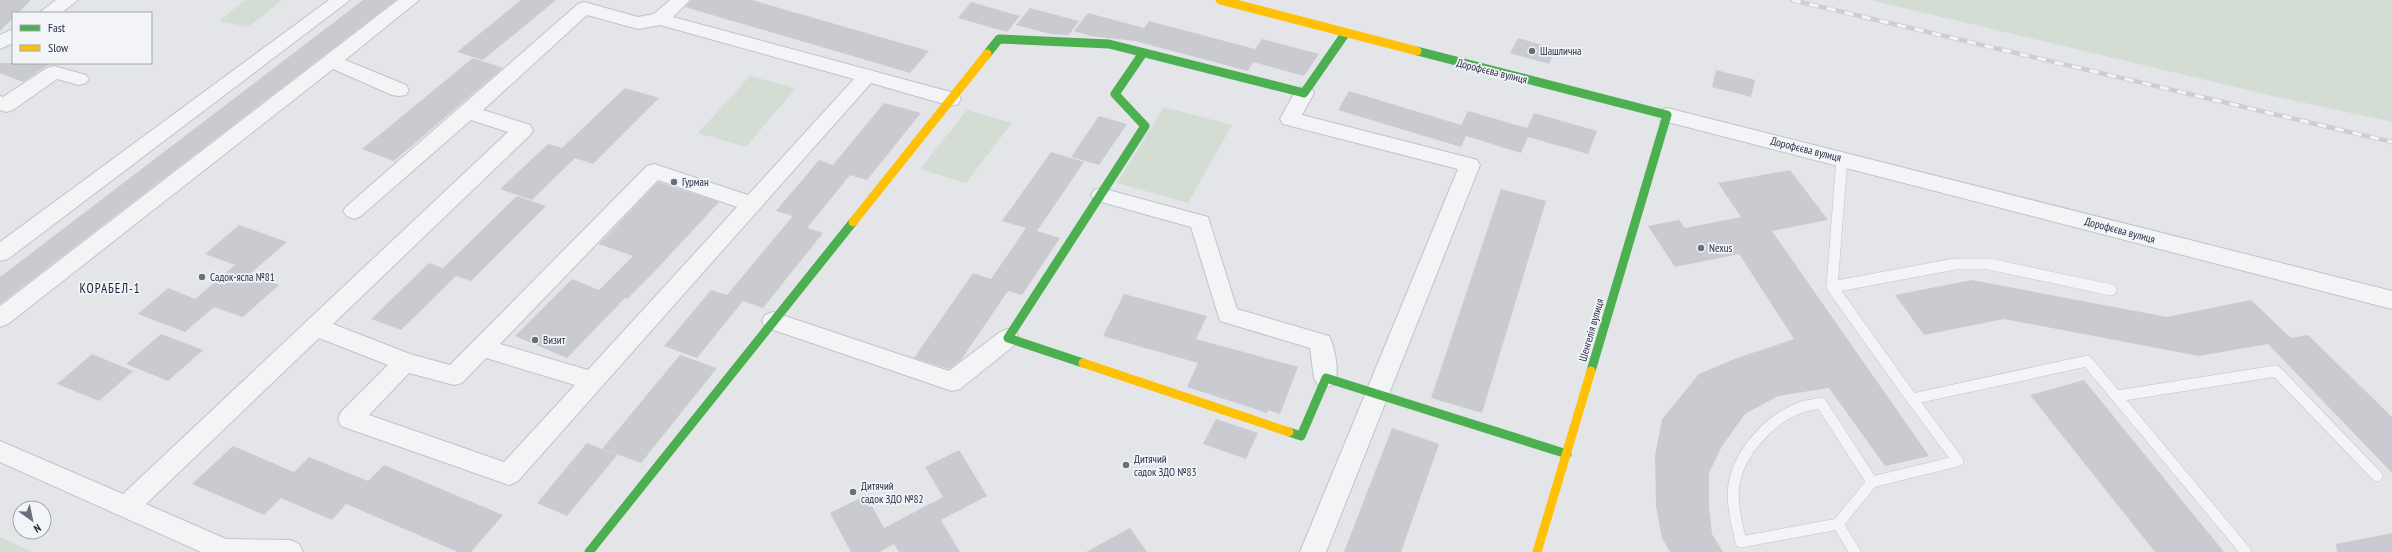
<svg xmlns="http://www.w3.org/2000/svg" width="2392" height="552" font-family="'PT Sans Narrow',sans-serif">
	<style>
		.green { fill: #d3ddd4 }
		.building { fill: #cacbd0 }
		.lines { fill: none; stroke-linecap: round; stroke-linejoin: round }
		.lane-casing { stroke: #c2c3c7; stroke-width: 12 }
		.street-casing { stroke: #c2c3c7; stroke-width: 2 }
		.lane { stroke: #f3f4f6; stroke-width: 11 }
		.street { fill: #f3f4f6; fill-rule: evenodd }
		.fast { stroke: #4caf50; stroke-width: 9 }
		.slow { stroke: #ffc107; stroke-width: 9 }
		.rail-casing { stroke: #cdced1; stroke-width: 4.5 }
		.rail { stroke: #f2f4f8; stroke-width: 3; stroke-dasharray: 9; stroke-linecap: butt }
		.poi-dot { fill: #6a6f7e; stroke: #f2f4f8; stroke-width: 1.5 }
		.labels { text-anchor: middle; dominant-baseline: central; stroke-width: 3.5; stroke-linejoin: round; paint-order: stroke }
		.poi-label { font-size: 11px; fill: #282f45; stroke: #f2f4f8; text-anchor: start }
		.street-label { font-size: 11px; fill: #282f45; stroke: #f2f4f8 }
		.quarter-label { font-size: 13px; letter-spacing: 1px; fill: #1a2036; stroke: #f2f4f8 }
	</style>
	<rect width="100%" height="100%" fill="#e4e5e9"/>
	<!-- green -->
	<g class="green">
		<path d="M245 0H282L248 27 219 21Z"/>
		<path d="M1870 0H2392V122L2273 96Z"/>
		<path d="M750 76 796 88 746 147 698 133Z"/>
		<path d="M1164 107 1232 125 1188 203 1117 183Z"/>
		<path d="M967 110 1012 123 966 183 920 169Z"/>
		<path d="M0 537 32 552H0Z"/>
	</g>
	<!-- building -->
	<g class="building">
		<path d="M0 0H31L18 13H13V18L0 31Z"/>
		<path d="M363 0H396L0 304V277Z"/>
		<path d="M521 0H556L483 60 457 52Z"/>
		<path d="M692 0H752L929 51 910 73 685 7Z"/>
		<path d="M971 2 1020 16 1007 32 958 18Z"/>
		<path d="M1030 8 1079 21 1069 35 1050 34 1016 25Z"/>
		<path d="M1088 13 1144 28 1138 37 1149 21 1255 49 1262 39 1319 54 1304 76 1253 62 1248 71 1135 41 1091 36 1074 31Z"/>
		<path d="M1518 38 1556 49 1549 64 1510 53Z"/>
		<path d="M473 58 503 68 394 161 362 149Z"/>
		<path d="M0 63H51L23 82 0 73Z"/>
		<path d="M1716 70 1755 80 1751 97 1712 87Z"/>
		<path d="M625 88 659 98 593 164 575 158 532 200 500 189 548 144 562 148Z"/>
		<path d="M1349 91 1461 125 1468 111 1527 128 1534 113 1597 131 1588 154 1528 137 1521 153 1466 136 1461 147 1338 110Z"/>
		<path d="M884 103 921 113 867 180 850 175 807 228 823 233 763 308 743 301 697 358 664 346 711 290 727 295 793 216 776 211 819 160 833 165Z"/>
		<path d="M1099 116 1127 124 1099 165 1071 157Z"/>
		<path d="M1051 152 1084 162 1037 231 1060 238 1022 295 1008 291 961 360 949 369 914 358 973 273 991 279 1026 228 1002 221Z"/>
		<path d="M1790 170 1828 220 1772 231 1929 456 1885 466 1829 388 1778 396 1745 414 1722 446 1709 473V507L1712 534 1723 552H1670L1662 538 1656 506 1655 456 1662 419 1699 374 1737 358 1794 339 1739 254 1675 267 1648 226 1679 220 1685 228 1741 217 1718 183Z"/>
		<path d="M658 182 719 202 656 270 627 299 625 298 567 358 515 336 572 279 599 290 633 256 599 244Z"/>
		<path d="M1501 189 1546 201 1482 413 1431 398Z"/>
		<path d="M517 196 546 206 471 281 456 276 401 330 371 319 429 263 443 268Z"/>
		<path d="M239 225 287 242 250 274 279 285 243 317 214 307 185 332 138 314 168 288 195 299 235 265 205 254Z"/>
		<path d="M1972 280 2167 317 2251 300 2291 338 2308 335 2392 417V473L2268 344 2199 356 2004 319 1924 335 1895 295Z"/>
		<path d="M1124 294 1207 316 1196 339 1298 367 1280 414 1268 410 1267 413 1187 387 1198 363 1103 336Z"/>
		<path d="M161 334 203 350 168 381 126 364Z"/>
		<path d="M92 354 133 371 99 401 57 384Z"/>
		<path d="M680 355 717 368 641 463 602 449Z"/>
		<path d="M2084 380 2224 552H2155L2030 395Z"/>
		<path d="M1216 419 1258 433 1246 459 1203 444Z"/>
		<path d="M1392 428 1439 444 1401 552H1344Z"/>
		<path d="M587 443 617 455 567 516 537 503Z"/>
		<path d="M233 446 294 472 309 457 368 481 384 465 503 515 471 552H458L346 504 332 520 281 498 264 515 192 484Z"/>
		<path d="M959 450 987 496 941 520 960 552H899L894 544 879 552H851L830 513 866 495 884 528 943 497 925 467Z"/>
		<path d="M1130 528 1147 552H1086Z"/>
		<path d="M2392 533V552H2337L2336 544Z"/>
	</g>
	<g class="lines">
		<!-- lane casing -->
		<g class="lane-casing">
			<g id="lane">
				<path d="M1832 287 1842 158"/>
				<path d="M2117 396 2276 371 2377 476"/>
				<path d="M1912 399 1832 287 1955 264H1989L2111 290"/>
				<path d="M1838 524 1741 542C1737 524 1731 503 1734 484 1739 453 1769 420 1797 409 1805 405 1813 405 1821 403L1872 482"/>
				<path d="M1855 552 1838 524 1872 482 1958 461 1912 399 2087 361 2246 552"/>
			</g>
		</g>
		<!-- street casing -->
		<g class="street-casing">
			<g id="street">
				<path d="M56 0H78L61 13H39Z"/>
				<path d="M329 0H350L8 259 0 261V242Z"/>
				<path d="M398 0H419L345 60 406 85 409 90 406 95 399 96 392 95 333 69 8 324 0 327V306Z"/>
				<path d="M670 0H690L673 17 958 94 961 99 958 104 951 106 871 83 518 481 509 485 341 426 338 419 341 412 388 365 319 338 146 504 226 539 290 540 299 544 303 552H201L0 462V441L123 494 508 132 471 120 361 216 354 219 347 216 343 211 347 206 578 4 584 2 638 17 654 14ZM587 15 638 29 660 25 854 79 748 195 654 164 647 166 450 365 410 354 333 324 530 135 533 130 530 125 483 110ZM658 180 737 207 588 370 500 344ZM486 358 575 385 504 462 369 415 409 373 454 385 462 383Z"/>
				<path d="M13 29V43L0 49V35Z"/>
				<path d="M54 66 86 75 89 79 86 83 79 85 57 79 13 110 6 112 0 110V96L3 97 47 68Z"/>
				<path d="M1304 87 1311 88 1314 93 1302 115 1470 158 1477 160 1480 165 1326 552H1300L1458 169 1283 124 1280 119 1297 88Z"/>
				<path d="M1667 108 2392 291V309L1660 120 1657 115 1660 110Z"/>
				<path d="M1101 188 1208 217 1237 309 1329 336C1335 348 1340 373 1334 385L1326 387 1318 385 1314 378 1310 348 1220 321 1191 227 1094 200 1091 195 1094 190Z"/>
				<path d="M773 312 949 371 1000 332 1008 329 1016 332 1019 338 1016 344 960 389 952 391 765 327 762 321 765 315Z"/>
			</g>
		</g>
		<!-- lane -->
		<use href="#lane" class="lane"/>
		<!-- street -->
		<use href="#street" class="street"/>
		<!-- fast -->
		<g class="fast">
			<path d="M1417 51 1667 115 1591 371"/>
			<path d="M987 54 999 39 1109 44 1304 93 1345 34"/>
			<path d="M1083 363 1008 338 1145 126 1115 94 1143 53"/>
			<path d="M1289 432 1301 436 1326 378 1567 454"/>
			<path d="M589 552 853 222"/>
		</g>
		<!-- slow -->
		<g class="slow">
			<path d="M1220 0 1417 51"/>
			<path d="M853 222 987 54"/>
			<path d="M1083 363 1289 432"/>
			<path d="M1537 552 1591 371"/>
		</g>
		<!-- rail casing -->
		<g class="rail-casing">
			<path id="rail" d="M1792 0 2392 142"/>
		</g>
		<!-- rail -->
		<use href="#rail" class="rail"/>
	</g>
	<!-- markers -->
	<g class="poi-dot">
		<circle cx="1532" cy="51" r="4"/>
		<circle cx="674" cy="182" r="4"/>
		<circle cx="1701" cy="248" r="4"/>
		<circle cx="202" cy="277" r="4"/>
		<circle cx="535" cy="340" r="4"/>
		<circle cx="1126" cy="465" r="4"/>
		<circle cx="853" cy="492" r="4"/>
	</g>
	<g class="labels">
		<!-- poi labels -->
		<g class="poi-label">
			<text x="1540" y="51">Шашлична</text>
			<text x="682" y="182">Гурман</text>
			<text x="1709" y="248">Nexus</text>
			<text x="210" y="277">Садок-ясла №81</text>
			<text x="543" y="340">Визит</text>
			<text x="1134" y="459">Дитячий<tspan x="1134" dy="13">садок ЗДО №83</tspan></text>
			<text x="861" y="486">Дитячий<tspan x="861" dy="13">садок ЗДО №82</tspan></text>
		</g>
		<!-- street labels -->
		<g class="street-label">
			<text transform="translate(1492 71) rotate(14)">Дорофєєва вулиця</text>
			<text transform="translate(1806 149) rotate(14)">Дорофєєва вулиця</text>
			<text transform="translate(2120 230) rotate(15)">Дорофєєва вулиця</text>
			<text transform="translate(1591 330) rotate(-74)">Шенгелія вулиця</text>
		</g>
		<!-- quarter labels -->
		<g class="quarter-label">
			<text x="110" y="288">КОРАБЕЛ-1</text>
		</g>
	</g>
	<!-- legend -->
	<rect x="12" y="12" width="140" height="52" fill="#f2f4f8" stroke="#a1a5b0"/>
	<rect x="20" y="25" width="20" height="6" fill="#4caf50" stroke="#a1a5b0"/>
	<text x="48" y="32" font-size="12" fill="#282f45">Fast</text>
	<rect x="20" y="45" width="20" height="6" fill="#ffc107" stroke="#a1a5b0"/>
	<text x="48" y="52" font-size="12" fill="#282f45">Slow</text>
	<!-- north arrow -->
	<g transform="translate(32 520) rotate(147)"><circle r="19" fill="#f2f4f8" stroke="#a1a5b0"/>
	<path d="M0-3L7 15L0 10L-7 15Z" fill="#6a6f7e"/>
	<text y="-6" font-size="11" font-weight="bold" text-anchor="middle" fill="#282f45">N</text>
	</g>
</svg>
